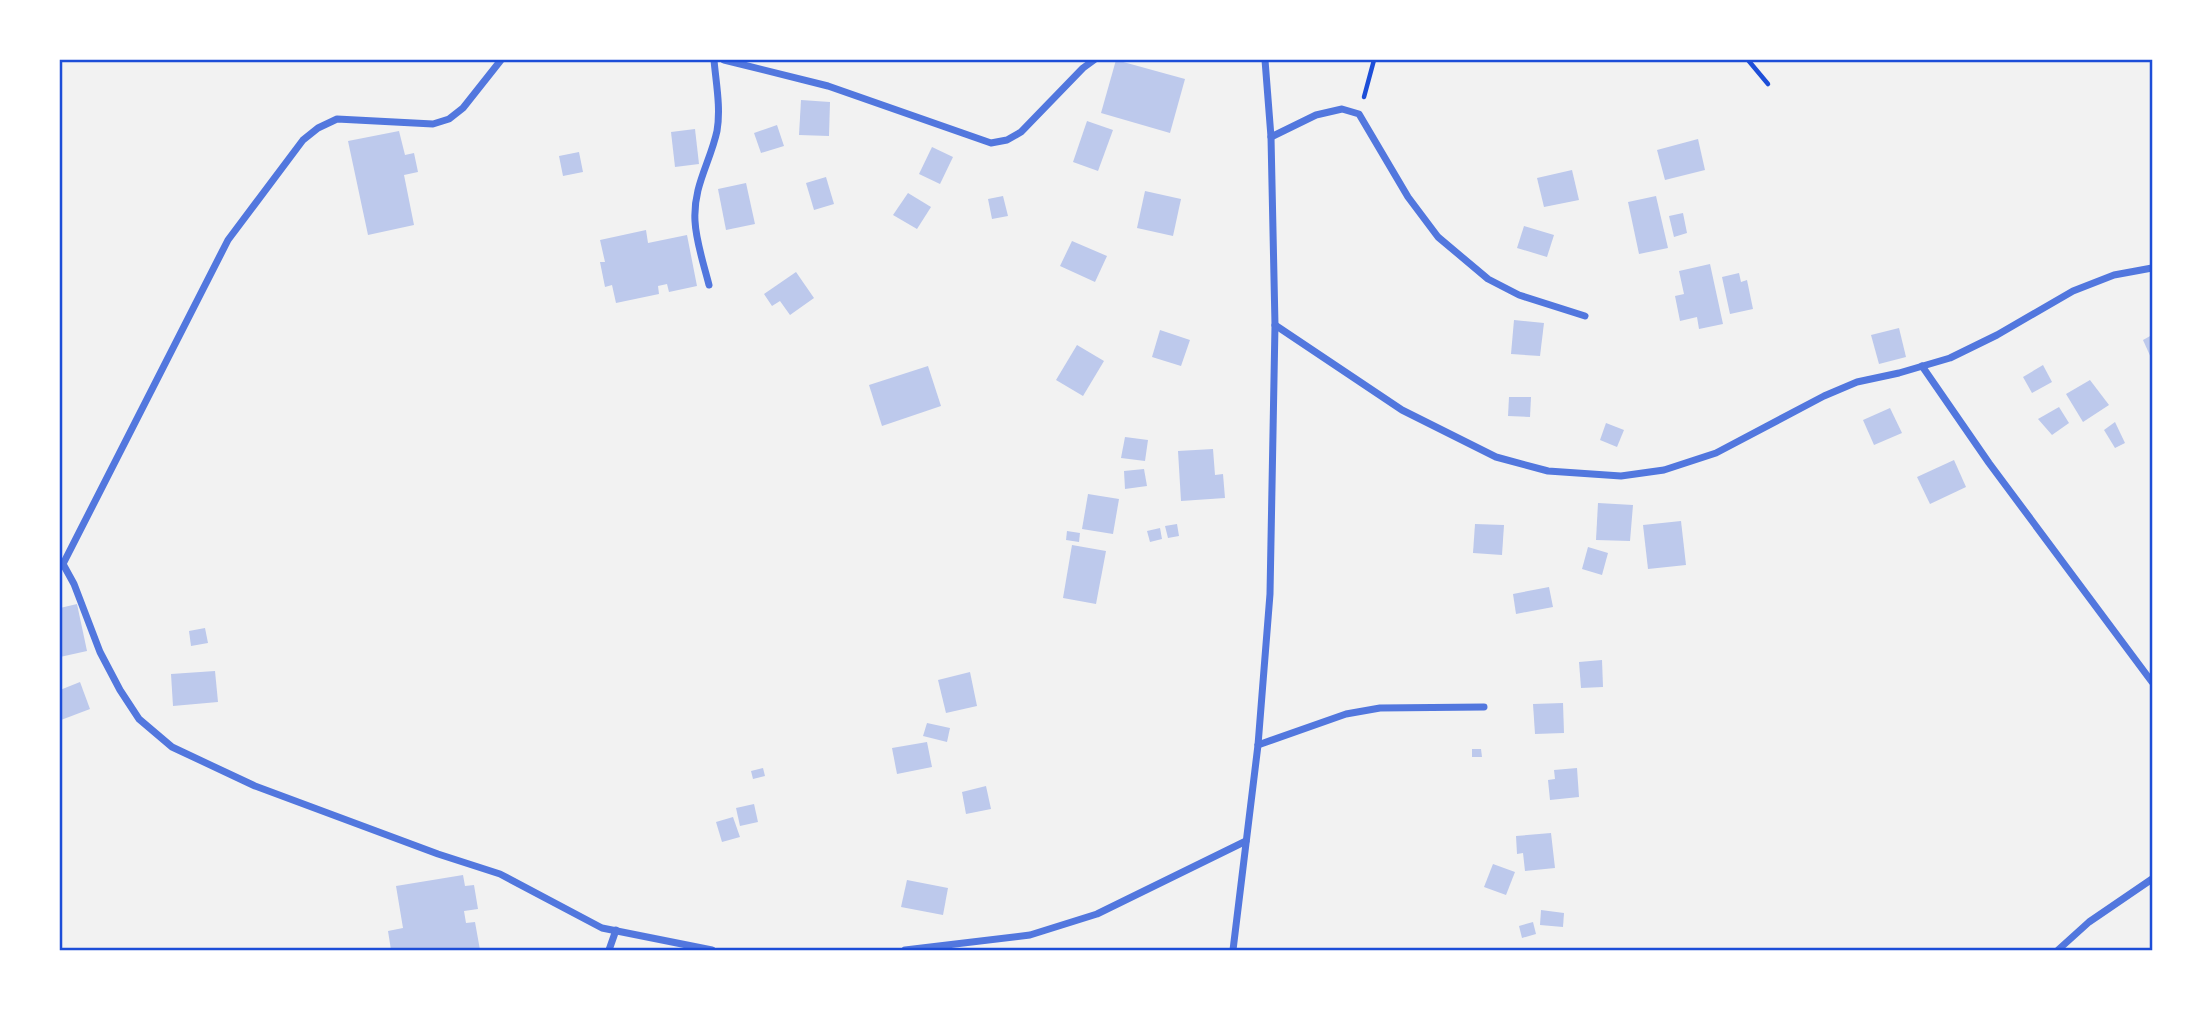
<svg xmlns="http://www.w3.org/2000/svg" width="2212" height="1010" font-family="Roboto,sans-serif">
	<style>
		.building { fill: #bdc9ec }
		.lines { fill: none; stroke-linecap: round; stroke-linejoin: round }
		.path { stroke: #1d4ed8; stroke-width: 4.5 }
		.minor { stroke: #5277de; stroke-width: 7 }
		.neatline { fill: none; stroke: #1d4ed8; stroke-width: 2.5 }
	</style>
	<rect width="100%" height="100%" fill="#f2f2f2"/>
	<!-- building -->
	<g class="building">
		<path d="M1116 60 1185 79 1170 133 1101 113Z"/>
		<path d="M801 100 830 102 829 136 799 135Z"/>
		<path d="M1087 121 1113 130 1098 171 1073 162Z"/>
		<path d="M777 125 784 146 761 153 754 133Z"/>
		<path d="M695 129 699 164 675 167 671 132Z"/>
		<path d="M399 131 405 155 414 153 418 172 404 175 414 225 368 235 348 141Z"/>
		<path d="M1698 139 1705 170 1665 180 1657 150Z"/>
		<path d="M932 147 953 157 940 184 919 174Z"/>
		<path d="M579 152 583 172 563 176 559 156Z"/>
		<path d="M1572 170 1579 200 1544 207 1537 178Z"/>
		<path d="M826 177 834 204 814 210 806 183Z"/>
		<path d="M746 183 755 224 726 230 718 189Z"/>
		<path d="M1145 191 1181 199 1173 236 1137 228Z"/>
		<path d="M908 193 931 207 917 229 893 215Z"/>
		<path d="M1003 196 1008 216 992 219 988 199Z"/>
		<path d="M1656 196 1668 248 1639 254 1628 202Z"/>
		<path d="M1683 213 1687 233 1674 237 1669 216Z"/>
		<path d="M1524 226 1554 235 1547 257 1517 248Z"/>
		<path d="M646 230 648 243 687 235 697 286 669 292 667 284 658 286 659 294 616 303 612 285 605 287 600 262H605L600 240Z"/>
		<path d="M1072 241 1107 256 1095 282 1060 266Z"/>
		<path d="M1710 264 1723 324 1699 329 1697 317 1680 321 1675 296 1684 294 1679 271Z"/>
		<path d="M796 272 814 298 790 315 780 301 772 306 764 294Z"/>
		<path d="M1739 273 1741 282 1747 280 1753 309 1730 314 1722 277Z"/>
		<path d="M1514 320 1544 323 1540 356 1511 354Z"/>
		<path d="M1899 328 1906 357 1879 364 1871 335Z"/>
		<path d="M1160 330 1190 340 1181 366 1152 357Z"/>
		<path d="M2152 335V360L2143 340Z"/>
		<path d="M1077 345 1104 361 1083 396 1056 380Z"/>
		<path d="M2043 365 2052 382 2032 393 2023 377Z"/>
		<path d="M928 366 941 406 882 426 869 385Z"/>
		<path d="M2090 380 2109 405 2083 422 2066 394Z"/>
		<path d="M1509 397H1531L1530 417 1508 416Z"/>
		<path d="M2059 407 2069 423 2052 435 2038 419Z"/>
		<path d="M1890 408 1902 433 1874 445 1863 420Z"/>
		<path d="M2115 422 2125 443 2115 448 2104 430Z"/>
		<path d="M1606 423 1624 430 1617 447 1600 440Z"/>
		<path d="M1125 437 1148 440 1145 461 1121 458Z"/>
		<path d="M1213 449 1215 475 1223 474 1225 498 1181 501 1178 451Z"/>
		<path d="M1954 460 1966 487 1930 504 1917 477Z"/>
		<path d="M1144 469 1147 486 1125 489 1124 471Z"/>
		<path d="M1088 494 1119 499 1113 534 1082 529Z"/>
		<path d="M1598 503 1633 505 1630 541 1596 540Z"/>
		<path d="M1681 521 1686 565 1648 569 1643 525Z"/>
		<path d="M1177 524 1179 536 1168 538 1165 526Z"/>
		<path d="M1475 524 1504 525 1502 555 1473 553Z"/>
		<path d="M1160 528 1162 539 1150 542 1147 531Z"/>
		<path d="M1067 531 1080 533 1079 542 1066 540Z"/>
		<path d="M1072 545 1106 551 1096 604 1063 598Z"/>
		<path d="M1588 547 1608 553 1602 575 1582 569Z"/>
		<path d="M1549 587 1553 607 1516 614 1513 594Z"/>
		<path d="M77 604 87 651 60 657V608Z"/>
		<path d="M205 628 208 643 191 646 189 631Z"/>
		<path d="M1602 660 1603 687 1581 688 1579 662Z"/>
		<path d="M215 671 218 702 173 706 171 674Z"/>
		<path d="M970 672 977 706 946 713 938 680Z"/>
		<path d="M80 682 90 709 61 720 60 690Z"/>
		<path d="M1563 703 1564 733 1535 734 1533 704Z"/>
		<path d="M927 723 950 728 947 742 923 736Z"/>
		<path d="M927 742 932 767 897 774 892 748Z"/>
		<path d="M1472 749H1481L1482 757H1472Z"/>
		<path d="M763 768 765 776 753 779 751 771Z"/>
		<path d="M1577 768 1579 797 1550 800 1548 780 1555 779 1554 770Z"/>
		<path d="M986 786 991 809 966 814 962 792Z"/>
		<path d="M754 804 758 822 740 826 736 808Z"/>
		<path d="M733 817 740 837 722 842 716 822Z"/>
		<path d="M1551 833 1555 868 1525 871 1523 853 1517 854 1516 836Z"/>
		<path d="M1493 864 1515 872 1506 895 1484 887Z"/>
		<path d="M463 875 465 886 474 885 478 909 464 911 466 923 475 922 480 950H391L388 931 403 928 396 886Z"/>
		<path d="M907 880 948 888 943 915 901 907Z"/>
		<path d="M1541 910 1564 913 1563 927 1540 925Z"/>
		<path d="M1533 922 1536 934 1522 938 1519 926Z"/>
	</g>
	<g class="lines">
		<!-- path -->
		<g class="path">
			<path d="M1748 60 1768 84"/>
			<path d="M1364 97 1374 60"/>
		</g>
		<!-- minor -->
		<g class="minor">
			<path d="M724 60 828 86 991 143 1007 140 1021 132 1083 68 1094 60"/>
			<path d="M1271 137 1316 115 1342 109 1359 114 1408 197 1438 237 1488 279 1519 295 1585 316"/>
			<path d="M709 285C704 265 696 242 695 221 693 186 710 163 717 131 721 108 716 83 714 60"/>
			<path d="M1275 325 1402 410 1496 457 1548 471 1621 476 1664 470 1716 453 1824 396 1857 382 1899 373 1950 358 1997 335 2073 291 2114 275 2152 268"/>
			<path d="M1922 366 1989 463 2152 682"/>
			<path d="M60 562 63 564 74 584 100 652 120 690 139 719 172 747 255 786 438 854 500 874 602 928 712 950"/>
			<path d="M63 564 228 240 303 140 318 128 337 119 433 124 449 119 463 108 501 60"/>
			<path d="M1258 745 1346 714 1380 708 1484 707"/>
			<path d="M609 950 616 930"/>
			<path d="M905 950 1030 935 1097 914 1246 841"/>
			<path d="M1233 950 1258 745 1270 594 1275 325 1271 137 1265 60"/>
			<path d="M2058 950 2089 922 2152 879"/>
		</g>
	</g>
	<!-- border -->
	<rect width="2212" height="1010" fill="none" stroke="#ffffff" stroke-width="122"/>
	<rect x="61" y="61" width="2090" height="888" class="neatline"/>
</svg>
